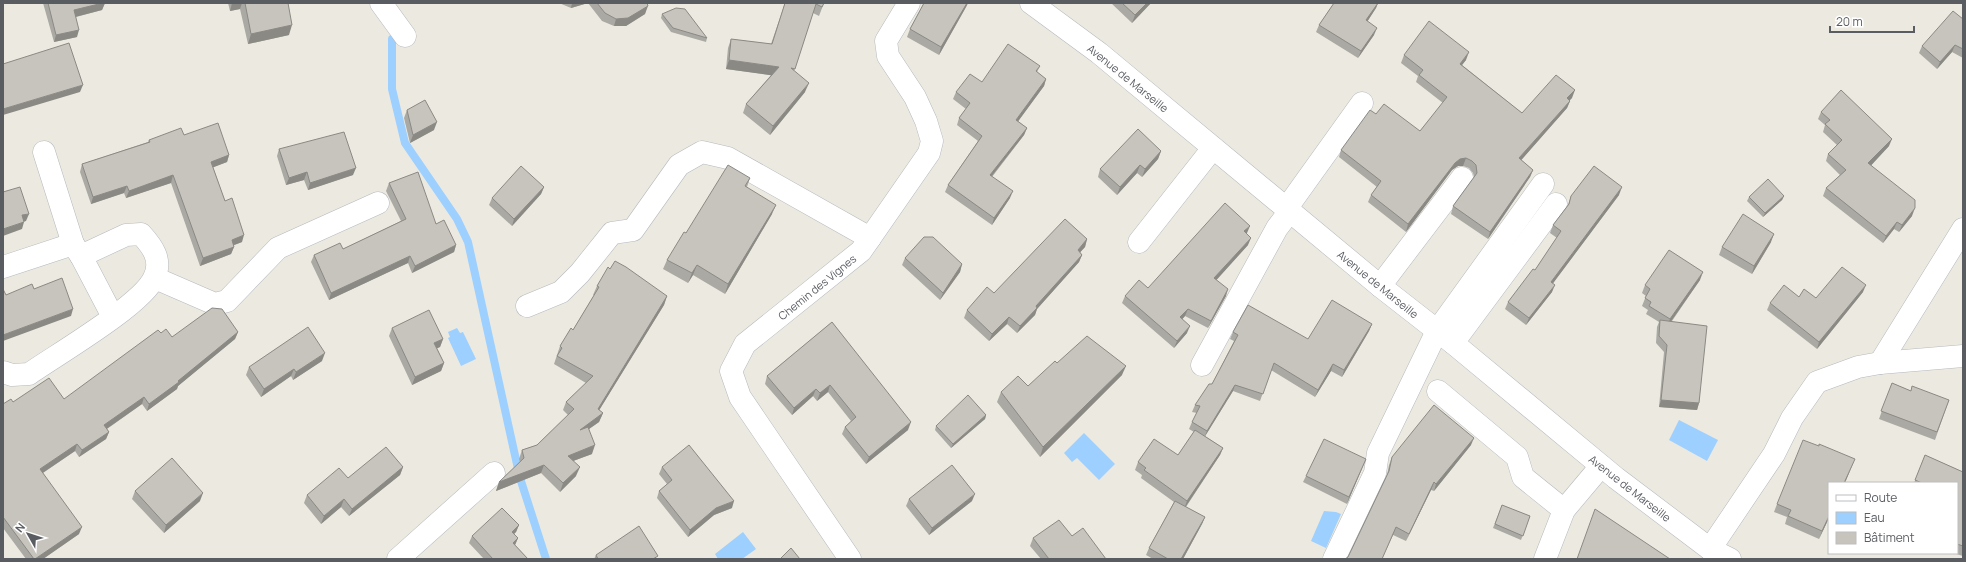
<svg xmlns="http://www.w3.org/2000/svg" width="1966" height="562" font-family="Manrope,sans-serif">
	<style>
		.water { fill: #9dd0ff }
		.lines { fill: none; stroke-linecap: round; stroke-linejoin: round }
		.stream { stroke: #9dd0ff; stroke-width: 8 }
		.minor-casing { stroke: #b6b8bd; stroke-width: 23 }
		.minor { stroke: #fff; stroke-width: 22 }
		.wall { fill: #aba9a3 }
		.shaded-wall { fill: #8b8984 }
		.building { fill: #c7c4bd; stroke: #8b8984 }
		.labels { text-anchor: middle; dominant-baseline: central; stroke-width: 4; stroke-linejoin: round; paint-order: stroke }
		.street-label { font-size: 11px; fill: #595c61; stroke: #fff }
	</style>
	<rect width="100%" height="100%" fill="#eceae0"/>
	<!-- water -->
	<g class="water">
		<path d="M457 328 460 333 463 332 476 359 461 366 448 338 450 337 448 332Z"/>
		<path d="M1679 420 1718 440 1707 461 1669 440Z"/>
		<path d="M1084 433 1115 464 1099 480 1077 458 1072 462 1064 453Z"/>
		<path d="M1324 511 1336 512 1341 514 1326 548 1311 541Z"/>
		<path d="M743 532 756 549 742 559H718L715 554Z"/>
	</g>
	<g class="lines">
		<!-- stream -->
		<path class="stream" d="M392 39V89L405 143 457 219 468 242 520 478 546 559"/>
		<!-- minor casing -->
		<g class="minor-casing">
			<g id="minor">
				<path d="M381 3 405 36"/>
				<path d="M1031 3 1099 53 1380 286 1453 343 1616 478 1710 549 1730 559"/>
				<path d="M44 152 73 244"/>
				<path d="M1286 209 1362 103"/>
				<path d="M1139 242 1213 148"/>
				<path d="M3 267 73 244 81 256"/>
				<path d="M155 278 215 304 227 301 278 248 378 203"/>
				<path d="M1380 286 1462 178"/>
				<path d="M527 306 561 292 580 273 612 233 633 230 679 165 702 152 728 158 870 238"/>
				<path d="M1453 343 1556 204"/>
				<path d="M1880 363 1963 229"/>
				<path d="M1202 365 1277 228 1290 211"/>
				<path d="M3 372 12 375 29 374C56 355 142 305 154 278 163 260 152 246 141 234L126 235 81 256 113 317"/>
				<path d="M1438 391 1517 457 1523 477 1564 510"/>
				<path d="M1710 549 1774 454 1792 418 1817 382 1858 367 1880 363 1963 356"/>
				<path d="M398 559 494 473"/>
				<path d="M850 559 740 397 731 371 745 344 861 251 929 153 932 141 926 121 915 97 888 56 886 41 909 3"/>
				<path d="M1334 559 1375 473 1378 453 1437 331 1543 184"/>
				<path d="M1545 559 1564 510 1601 466"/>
			</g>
		</g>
		<!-- minor -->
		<use href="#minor" class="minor"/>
	</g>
	<!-- wall -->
	<g class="wall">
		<path d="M43 3H105L102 10 76 17 77 37 54 42Z"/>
		<path d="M228 3H288L289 35 248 44 240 9 230 11Z"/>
		<path d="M559 3H647L645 14 626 26H614L602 21 588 3 571 8Z"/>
		<path d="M785 3H824L819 16 813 13 794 71 805 92 770 135 743 113 746 104 771 75 726 69 728 48 731 39 771 44Z"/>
		<path d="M924 3H968L966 7 939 55 907 37 910 29Z"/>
		<path d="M1111 3H1151L1132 23Z"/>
		<path d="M1334 3H1378L1376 8 1367 22 1374 35 1358 58 1316 32 1319 25Z"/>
		<path d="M662 14 707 38 706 42 671 32 661 18Z"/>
		<path d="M1963 19V58L1952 52 1937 69 1919 53 1922 46Z"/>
		<path d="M1404 55 1466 60 1462 65 1522 113 1572 98 1570 100V101L1567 108 1521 160 1533 170 1530 177 1488 239 1451 214 1453 206 1474 177 1473 173 1469 168 1463 166H1458L1452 170 1406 232 1368 202 1371 195 1377 187 1339 157 1341 150 1376 114 1420 131 1443 103 1416 82 1418 76 1401 63Z"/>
		<path d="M1040 66 1037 72 1046 79 1044 86 1018 121 1027 128 1024 135 992 177 1010 198 992 225 945 192 948 185 978 141 957 125 959 118 966 109 953 99 956 92 982 82Z"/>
		<path d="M407 110 434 130 410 143 404 118Z"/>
		<path d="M1821 112 1889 146 1871 165 1912 216 1899 232 1894 229 1883 243 1823 196 1826 188 1840 175 1826 161 1828 154 1837 145 1823 132 1825 125 1818 119Z"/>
		<path d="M184 135 229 155 227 162 213 167 225 201 242 242 234 245V247L231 254 200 266 171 183 126 198 124 193 91 204 80 172 82 164 148 142 149 140Z"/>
		<path d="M279 149 353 175 308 190 304 180 286 185 277 156Z"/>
		<path d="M1161 151 1158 159 1142 177 1137 173 1117 195 1098 177 1100 169Z"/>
		<path d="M750 178 747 187 772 214 725 294 693 275 688 283 663 269 667 260 686 233Z"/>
		<path d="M389 183 436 224 456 245 454 252 412 273 408 263 329 300 311 262 314 255 343 249 401 221 386 191Z"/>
		<path d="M544 187 541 194 512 226 489 205 492 198Z"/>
		<path d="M1619 195 1553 283 1552 292 1526 325 1505 309 1508 302 1535 270 1557 238 1550 233 1553 225 1568 205 1571 196Z"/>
		<path d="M1784 196 1782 200 1763 217 1747 201 1749 197Z"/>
		<path d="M1246 233 1248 245 1216 280 1226 296 1208 328 1185 316 1182 319 1187 333 1174 348 1122 303 1125 296 1148 288 1247 233Z"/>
		<path d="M1087 239 1085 247 1080 252 1082 255 1079 262 1037 309 1035 315 1017 333 1007 324 989 341 964 318 967 310 994 293Z"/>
		<path d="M1771 242 1752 274 1719 255 1722 247Z"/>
		<path d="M905 258 962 264 960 272 940 300 902 265Z"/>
		<path d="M610 269 667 296 664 305 599 410 603 413 599 422 589 429 592 454 573 461 576 476 560 492 541 473 496 491 499 482 520 462 519 459 522 450 537 445 568 415 563 410 566 402 586 383 554 364 560 346 573 330 594 295H593L597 286Z"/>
		<path d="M1700 280 1672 321 1699 403 1697 410 1659 407 1664 352 1656 343 1657 327 1659 322 1646 314 1648 310 1642 306 1646 296 1642 293 1645 285Z"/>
		<path d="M1863 292 1817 349 1767 310 1770 303Z"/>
		<path d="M832 322 908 430 866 464 842 434 845 427 851 421 828 392 817 401 813 396 792 415 765 384 767 376Z"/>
		<path d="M1372 324 1369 331 1342 377 1331 371 1315 397 1271 370 1260 401 1233 391 1205 436 1223 448 1220 455 1186 507 1205 517 1202 524 1183 559H1153L1146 555 1149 548 1174 502 1141 478 1142 475 1135 470 1138 462 1178 455 1194 432 1189 429 1192 422 1197 413 1192 412 1195 405 1212 384 1234 341 1230 339 1233 332 1308 339Z"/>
		<path d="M392 328 443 339 440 347 437 348 444 363 441 371 412 385 389 336Z"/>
		<path d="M238 332 235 339 178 386 177 389 147 411 142 404 107 429 109 432 106 439 79 457 75 451 43 473 79 534 43 559H26L3 528V404L13 402 64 399 172 337Z"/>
		<path d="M322 361 293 380 291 376 261 397 246 375 249 367Z"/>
		<path d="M1057 363 1122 375 1040 457 997 402 1001 392 1028 386Z"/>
		<path d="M1892 383 1911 391 1949 400 1935 440 1879 419Z"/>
		<path d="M986 415 985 419 951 448 935 430 936 426Z"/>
		<path d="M1471 445 1434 491 1431 490 1406 541 1393 535 1348 557 1387 475 1389 465 1392 457Z"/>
		<path d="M1925 455 1963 472V556L1953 553H1957V483H1914Z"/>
		<path d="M1366 459 1347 504 1303 482 1306 476Z"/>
		<path d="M1852 466 1829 483V518L1819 539 1785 524 1787 517 1774 512 1777 504Z"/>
		<path d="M403 467 400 475 349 516 341 507 321 524 304 503 307 495Z"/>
		<path d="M662 467 732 508 714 515 688 537 657 498 659 491 667 484 659 474Z"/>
		<path d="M135 491 200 501 164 533 132 499Z"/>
		<path d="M909 499 972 501 929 535 906 506Z"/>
		<path d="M1502 505 1530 516 1521 540 1493 528Z"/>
		<path d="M519 525 516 532 514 534 518 538 515 545 528 559H484L469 543 472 536Z"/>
		<path d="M1072 536 1106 559H1041L1030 546 1033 538Z"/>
		<path d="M596 555 657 559H594Z"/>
	</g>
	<!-- shaded-wall -->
	<g class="shaded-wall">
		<path d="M103 3H105L102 10 71 18 74 10Z"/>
		<path d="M232 3H242L240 9 230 11Z"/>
		<path d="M572 3H588L571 8Z"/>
		<path d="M967 3H968L966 7 939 55 941 47Z"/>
		<path d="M1147 3H1151L1132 23 1135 15Z"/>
		<path d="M1378 3 1376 8 1363 28 1366 20Z"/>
		<path d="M648 6 645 14 626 26H614L616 19Z"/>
		<path d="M292 25 289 35 248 44 251 34Z"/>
		<path d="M1377 28 1374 35 1358 58 1361 51Z"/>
		<path d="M79 30 77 37 54 42 56 35Z"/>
		<path d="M1955 45 1952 52 1937 69 1940 62Z"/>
		<path d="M1469 52 1466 60 1457 71 1460 64Z"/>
		<path d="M729 60 779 67 776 76 726 69Z"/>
		<path d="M1046 79 1044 86 1014 127 1016 120Z"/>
		<path d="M809 83 805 92 770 135 773 126Z"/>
		<path d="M83 85 80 92 3 115V109Z"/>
		<path d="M1575 90 1572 98 1564 106 1567 98Z"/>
		<path d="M1570 101 1567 108 1516 166 1519 158Z"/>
		<path d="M437 122 434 130 410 143 413 135Z"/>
		<path d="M1027 128 1024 135 987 182 990 175Z"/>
		<path d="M1892 139 1889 146 1866 171 1868 163Z"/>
		<path d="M1161 151 1158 159 1142 177 1145 169Z"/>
		<path d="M229 155 227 162 209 169 211 162Z"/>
		<path d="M1466 158 1463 166H1458L1452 170 1406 232 1408 224 1455 163 1460 159Z"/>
		<path d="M1140 165 1137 173 1117 195 1120 187Z"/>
		<path d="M356 168 353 175 308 190 310 183Z"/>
		<path d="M1533 170 1530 177 1488 239 1490 232Z"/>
		<path d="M307 172 304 180 286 185 289 178Z"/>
		<path d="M173 175 171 183 126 198 129 191Z"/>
		<path d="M127 186 124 193 91 204 93 197Z"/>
		<path d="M544 187 541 194 512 226 514 219Z"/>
		<path d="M1622 187 1619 195 1548 290 1551 282Z"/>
		<path d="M1013 191 1010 198 992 225 994 218Z"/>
		<path d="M1784 196 1782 200 1763 217 1765 213Z"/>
		<path d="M776 205 772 214 725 294 728 284Z"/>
		<path d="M1915 208 1912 216 1899 232 1902 225Z"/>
		<path d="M29 214 26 221 20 223 22 215Z"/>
		<path d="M24 222 22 229 3 236V229Z"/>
		<path d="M1897 222 1894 229 1883 243 1886 236Z"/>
		<path d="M1250 226 1247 233 1242 238 1244 231Z"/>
		<path d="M1774 234 1771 242 1752 274 1754 266Z"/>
		<path d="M244 235 242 242 229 247 232 240Z"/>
		<path d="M1251 238 1248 245 1212 285 1214 278Z"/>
		<path d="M1087 239 1085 247 1075 258 1078 250Z"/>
		<path d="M456 245 454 252 412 273 415 266Z"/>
		<path d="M234 247 231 254 200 266 203 258Z"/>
		<path d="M1082 255 1079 262 1037 309 1035 315 1017 333 1020 326 1036 306Z"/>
		<path d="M410 256 408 263 329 300 331 293Z"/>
		<path d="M962 264 960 272 940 300 943 293Z"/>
		<path d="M697 265 693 275 688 283 692 273Z"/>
		<path d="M1703 272 1700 280 1667 327 1670 319Z"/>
		<path d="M1555 285 1552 292 1526 325 1529 318Z"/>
		<path d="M1866 285 1863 292 1817 349 1819 342Z"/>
		<path d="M1228 289 1226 296 1208 328 1211 321Z"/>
		<path d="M667 296 664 305 595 417 598 409Z"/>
		<path d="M73 309 71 316 3 341V335Z"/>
		<path d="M1188 309 1185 316 1178 324 1180 317Z"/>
		<path d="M1009 317 1007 324 989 341 992 334Z"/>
		<path d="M1372 324 1369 331 1342 377 1344 370Z"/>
		<path d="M1190 326 1187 333 1174 348 1177 341Z"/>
		<path d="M238 332 235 339 178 386 177 389 147 411 149 404Z"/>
		<path d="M443 339 440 347 431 351 434 343Z"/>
		<path d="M325 353 322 361 293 380 296 372Z"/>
		<path d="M444 363 441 371 412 385 415 377Z"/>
		<path d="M1333 364 1331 371 1315 397 1318 390Z"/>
		<path d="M1126 366 1122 375 1040 457 1043 447Z"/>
		<path d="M294 369 291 376 261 397 264 389Z"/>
		<path d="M830 385 828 392 817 401 820 393Z"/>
		<path d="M1235 385 1233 391 1204 438 1207 431Z"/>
		<path d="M816 389 813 396 792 415 794 408Z"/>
		<path d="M144 397 142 404 102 432 104 425Z"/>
		<path d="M1661 400 1699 403 1697 410 1659 407Z"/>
		<path d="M603 413 599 422 576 438 580 430Z"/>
		<path d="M986 415 985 419 951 448 953 444Z"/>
		<path d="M911 422 908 430 866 464 869 457Z"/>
		<path d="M109 432 106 439 79 457 82 450Z"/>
		<path d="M1474 438 1471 445 1434 491 1436 484Z"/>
		<path d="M77 444 75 451 38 476 40 469Z"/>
		<path d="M595 445 592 454 565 464 568 456Z"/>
		<path d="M1223 448 1220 455 1184 509 1187 501Z"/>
		<path d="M1366 459 1363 466 1347 504 1349 497Z"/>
		<path d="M1855 459 1852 466 1845 483H1844Z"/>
		<path d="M544 465 541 473 496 491 499 482Z"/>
		<path d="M403 467 400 475 349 516 352 509Z"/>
		<path d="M580 467 576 476 560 492 563 483Z"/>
		<path d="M1434 482 1431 490 1406 541 1409 534Z"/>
		<path d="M203 493 200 501 164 533 166 525Z"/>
		<path d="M975 494 972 501 929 535 932 528Z"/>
		<path d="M344 499 341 507 321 524 324 516Z"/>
		<path d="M734 501 732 508 714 515 688 537 690 530 716 508Z"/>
		<path d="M1829 516V518L1819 539 1822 531Z"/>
		<path d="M1205 517 1202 524 1183 559H1181Z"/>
		<path d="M519 525 516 532 509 539 512 532Z"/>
		<path d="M82 527 79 534 43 559H35Z"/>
		<path d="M1396 527 1393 535 1382 559Z"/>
		<path d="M518 538 515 545 510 550 513 543Z"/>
	</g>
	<!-- building -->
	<g class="building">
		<path d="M48 3H103L74 10 79 30 56 35Z"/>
		<path d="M245 3H288L292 25 251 34Z"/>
		<path d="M597 3H647L648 6 628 18 616 19 605 13Z"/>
		<path d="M785 3H824L822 7 816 4 795 69 791 68 809 83 773 126 746 104 779 67 729 60 731 39 772 44Z"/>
		<path d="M924 3H967L941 47 910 29Z"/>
		<path d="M1122 3H1147L1135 15Z"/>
		<path d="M1334 3H1378L1366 20 1377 28 1361 51 1319 25Z"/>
		<path d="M676 8 685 9 707 38 673 28 662 14Z"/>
		<path d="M1953 11 1963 19V49L1955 45 1940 62 1922 46Z"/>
		<path d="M1429 21 1469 52 1460 64 1522 113 1556 75 1575 90 1567 98 1570 101 1519 158 1533 170 1490 232 1453 206 1477 173 1476 165 1472 161 1466 158 1460 159 1455 163 1408 224 1371 195 1381 181 1341 150 1370 110 1376 114 1384 104 1420 131 1447 97 1419 75 1423 70 1404 55Z"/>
		<path d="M69 43 83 85 3 109V64Z"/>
		<path d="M1008 44 1040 66 1036 71 1046 79 1016 120 1027 128 990 175 1013 191 994 218 948 185 982 136 959 118 970 103 956 92 970 74 982 82Z"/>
		<path d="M1841 90 1892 139 1868 163 1915 200V208L1902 225 1897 222 1886 236 1826 188 1846 170 1828 154 1842 140 1825 124 1830 120 1821 112Z"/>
		<path d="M425 100 437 122 413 135 407 110Z"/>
		<path d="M218 123 229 155 211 162 225 201 232 198 244 235 232 240 234 247 203 258 173 175 129 191 127 186 93 197 82 164 150 142 149 140 181 128 184 135Z"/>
		<path d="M1138 129 1161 151 1145 169 1140 165 1120 187 1100 169Z"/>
		<path d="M344 132 356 168 310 183 307 172 289 178 279 149Z"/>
		<path d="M728 165 750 178 745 186 776 205 728 284 697 265 692 273 667 260 684 232 686 233Z"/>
		<path d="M521 166 544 187 514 219 492 198Z"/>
		<path d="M1594 166 1622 187 1551 282 1555 285 1529 318 1508 302 1533 269 1535 270 1561 231 1553 225 1569 204 1571 196Z"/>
		<path d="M418 172 436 224 444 220 456 245 415 266 410 256 331 293 314 255 340 243 343 249 406 219 389 183Z"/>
		<path d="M1768 179 1784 196 1765 213 1749 197Z"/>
		<path d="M20 187 29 214 22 215 24 222 3 229V192Z"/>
		<path d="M1225 203 1250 226 1244 231 1251 238 1214 278 1228 289 1211 321 1188 309 1180 317 1190 326 1177 341 1125 296 1139 280 1148 288Z"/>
		<path d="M1743 214 1774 234 1754 266 1722 247Z"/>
		<path d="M1065 219 1087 239 1078 250 1082 255 1036 306 1037 308 1020 326 1009 317 992 334 967 310 987 287 994 293Z"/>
		<path d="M924 237H933L962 264 943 293 905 258Z"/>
		<path d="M1669 250 1703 272 1670 319 1649 306 1651 302 1645 298 1650 289 1645 285Z"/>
		<path d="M615 261 626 267 667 296 598 409 603 413 580 430 588 427 595 445 568 456 580 467 563 483 544 465 499 482 524 458 522 450 537 445 574 409 566 402 593 376 557 356 562 348 560 346 571 328 573 330 599 287 597 286 608 267 610 269Z"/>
		<path d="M1842 267 1866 285 1819 342 1770 303 1784 285 1799 297 1804 289 1816 298Z"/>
		<path d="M62 278 73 309 3 335V289L6 295 32 284 34 289Z"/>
		<path d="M1332 300 1372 324 1344 370 1333 364 1318 390 1274 363 1263 394 1235 385 1207 431 1192 422 1200 406 1195 405 1209 384H1212L1238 335 1233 332 1248 305 1308 339Z"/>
		<path d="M212 308 222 309 238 332 178 381 179 382 149 404 144 397 104 425 109 432 82 450 77 444 40 469 82 527 35 559H34L3 517V404L11 399 13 402 49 378 64 399 158 330 161 333 166 329 172 337Z"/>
		<path d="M429 310 443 339 434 343 444 363 415 377 392 328Z"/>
		<path d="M1660 320 1707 326 1699 403 1661 400 1667 345 1659 336Z"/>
		<path d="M832 322 911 422 869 457 845 427 856 417 830 385 820 393 816 389 794 408 767 376Z"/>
		<path d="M308 327 325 353 296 372 294 369 264 389 249 367Z"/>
		<path d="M1087 336 1126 366 1043 447 1001 392 1018 376 1028 386 1055 361 1057 363Z"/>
		<path d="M1892 383 1911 391 1912 386 1949 400 1937 432 1881 411Z"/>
		<path d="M968 395 986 415 953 444 936 426Z"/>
		<path d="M1434 405 1474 438 1436 484 1434 482 1409 534 1396 527 1382 559H1345L1348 557 1389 471 1392 457Z"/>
		<path d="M1195 430 1223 448 1187 501 1144 470 1146 468 1138 462 1154 439 1178 455Z"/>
		<path d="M1324 439 1366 459 1349 497 1306 476Z"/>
		<path d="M1803 440 1819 446V444L1855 459 1844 483H1829V516L1822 531 1788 516 1791 510 1777 504Z"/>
		<path d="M689 445 734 501 716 508 690 530 659 491 672 480 662 467Z"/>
		<path d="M386 447 403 467 352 509 344 499 324 516 307 495 339 468 348 478Z"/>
		<path d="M1925 455 1963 472V546L1957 544V483H1922L1915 480Z"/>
		<path d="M172 458 203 493 166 525 135 491Z"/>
		<path d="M952 465 975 494 932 528 909 499Z"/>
		<path d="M1175 501 1205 517 1181 559H1168L1149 548Z"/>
		<path d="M1502 505 1530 516 1523 536 1495 524Z"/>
		<path d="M502 508 519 525 512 532 518 538 513 543 528 559H493L472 536Z"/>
		<path d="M1595 509 1670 559H1577Z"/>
		<path d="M1059 520 1072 536 1083 528 1106 559H1049L1033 538Z"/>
		<path d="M639 526 658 556 653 559H598L596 555Z"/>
		<path d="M791 548 800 559H780Z"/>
	</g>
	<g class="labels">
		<!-- street labels -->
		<g class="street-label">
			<text transform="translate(1128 78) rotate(39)">Avenue de Marseille</text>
			<text transform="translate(1378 284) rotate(39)">Avenue de Marseille</text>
			<text transform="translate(817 287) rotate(-39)">Chemin des Vignes</text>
			<text transform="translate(1630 488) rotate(38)">Avenue de Marseille</text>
		</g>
	</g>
	<!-- border -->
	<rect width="1966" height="562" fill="none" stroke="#595c61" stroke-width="8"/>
	<!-- legend -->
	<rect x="1828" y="482" width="130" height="72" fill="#ffffff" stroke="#bdbec0"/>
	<rect x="1836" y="495" width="20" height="6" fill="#ffffff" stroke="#bdbec0"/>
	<text x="1864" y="502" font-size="12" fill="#595c61">Route</text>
	<rect x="1836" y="512" width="20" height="12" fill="#9dd0ff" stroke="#bdbec0"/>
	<text x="1864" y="522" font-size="12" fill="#595c61">Eau</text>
	<rect x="1836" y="532" width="20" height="12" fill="#c7c4bd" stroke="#bdbec0"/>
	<text x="1864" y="542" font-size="12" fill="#595c61">Bâtiment</text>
	<!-- north arrow -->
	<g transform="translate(28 534) rotate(309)" stroke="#ffffff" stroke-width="3" paint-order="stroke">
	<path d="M0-3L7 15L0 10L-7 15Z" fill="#595c61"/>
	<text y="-6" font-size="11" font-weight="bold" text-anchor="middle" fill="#595c61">N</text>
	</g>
	<!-- scale -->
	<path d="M1830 26v6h84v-6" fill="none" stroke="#595c61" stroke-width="2"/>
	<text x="1836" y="26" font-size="12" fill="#595c61" stroke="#ffffff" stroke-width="3" paint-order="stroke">20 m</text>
</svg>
